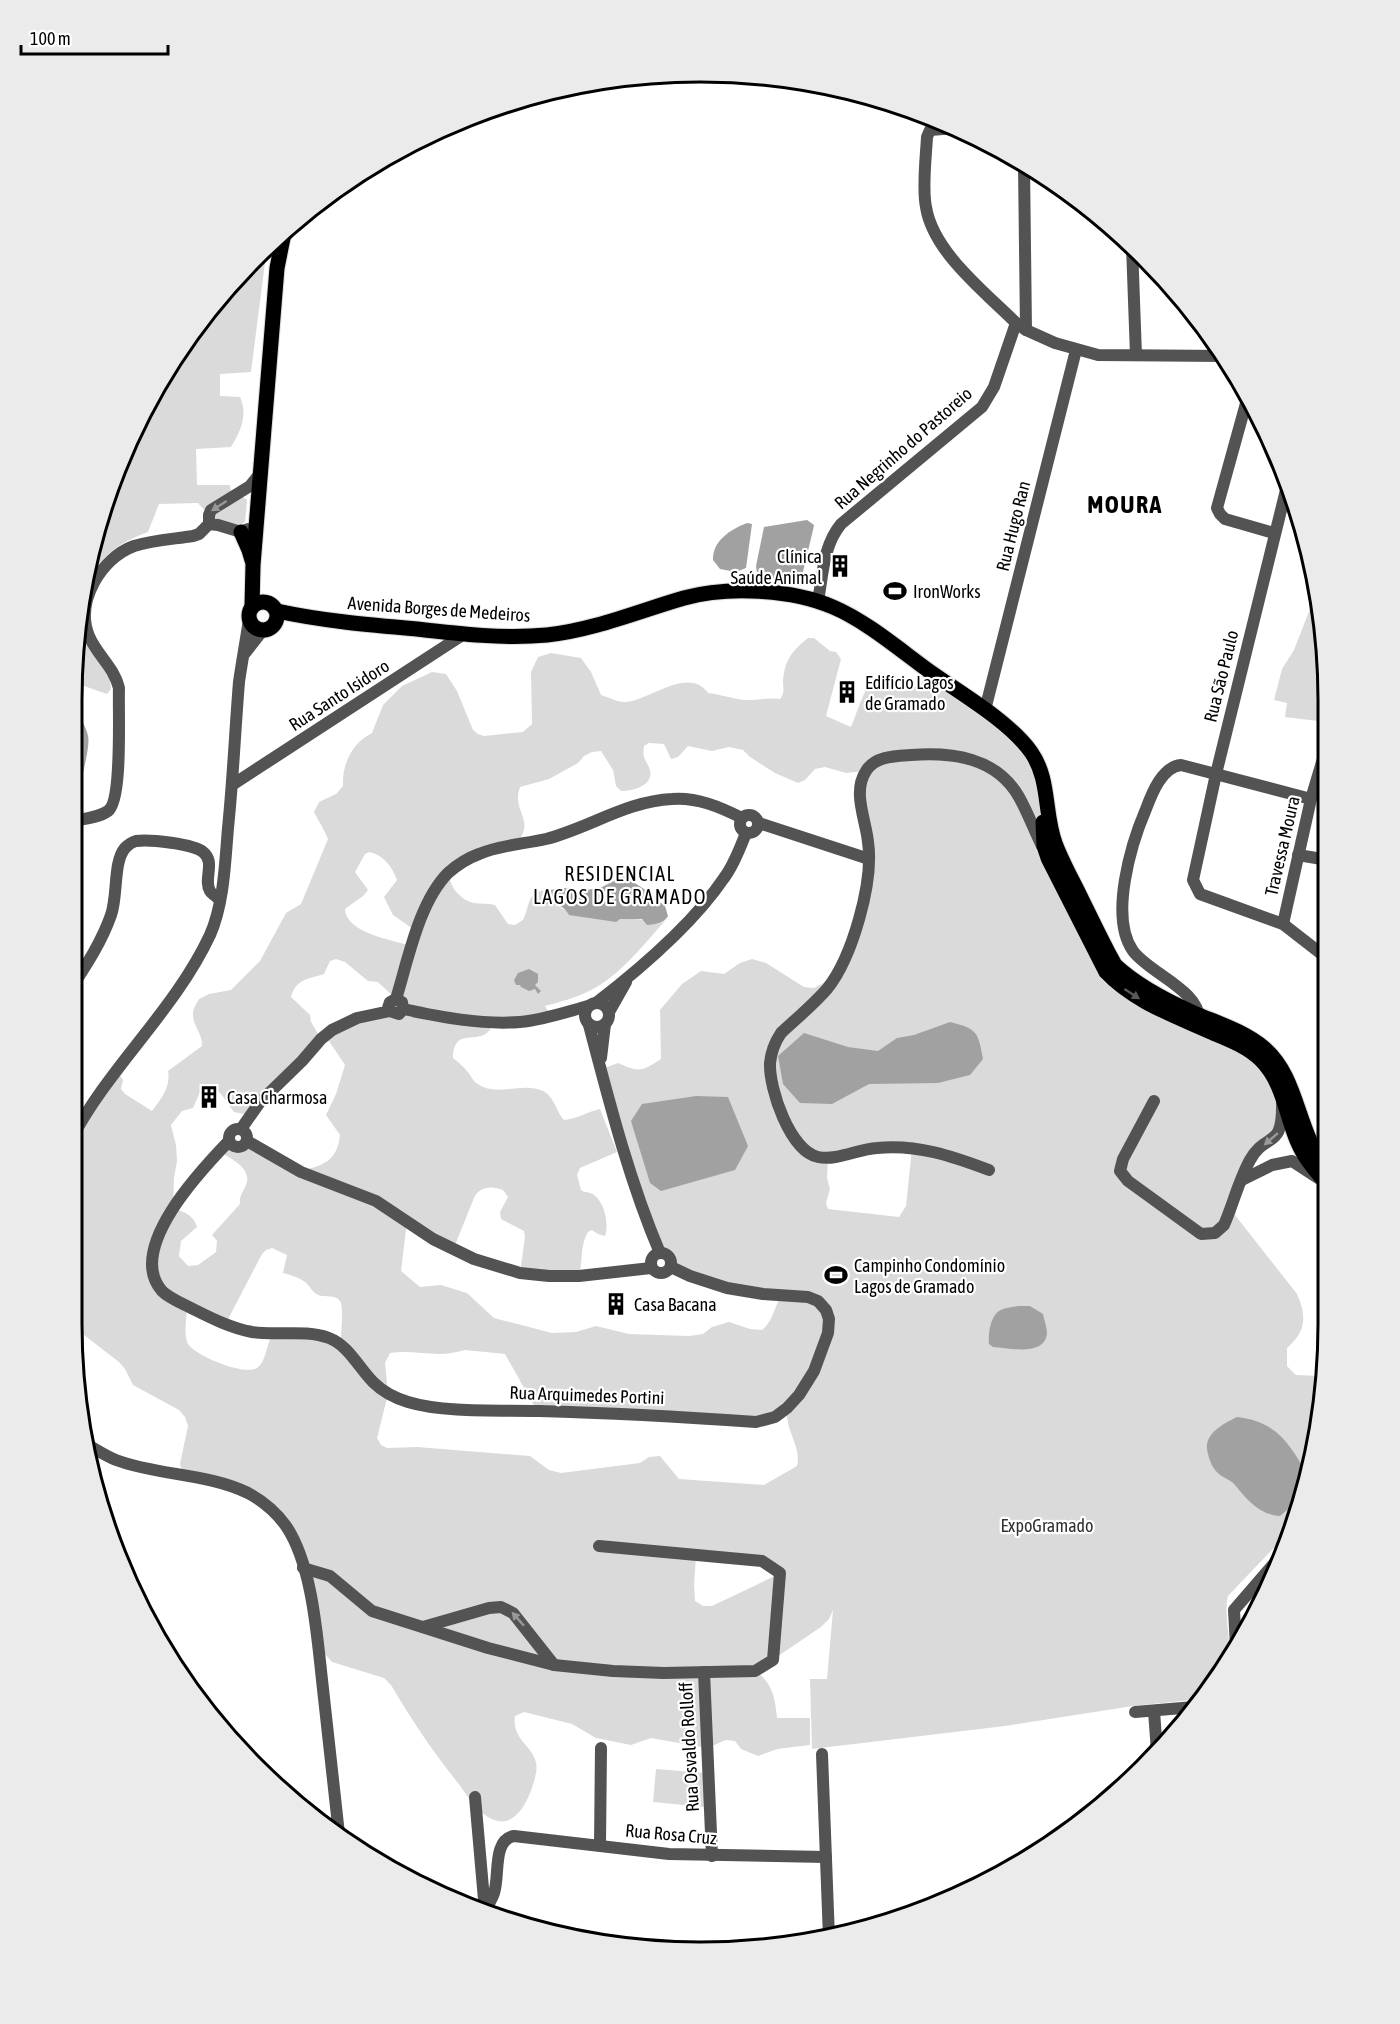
<svg xmlns="http://www.w3.org/2000/svg" width="1400" height="2024" font-family="'Asap Condensed',sans-serif">
	<style>
		.green { fill: #dadada; fill-rule: evenodd }
		.water { fill: #a1a1a1 }
		.lines { fill: none; stroke-linecap: round; stroke-linejoin: round }
		.major-casing { stroke: #dbdbdb; stroke-width: 17 }
		.minor { stroke: #535353; stroke-width: 12 }
		.major { stroke: #000; stroke-width: 15 }
		.oneway { fill: #989898 }
		.oneway2 { fill: #595959 }
		.labels { text-anchor: middle; dominant-baseline: central; stroke-width: 4.5; stroke-linejoin: round; paint-order: stroke }
		.street-label { font-size: 18px; fill: #000; stroke: #fff }
		.poi-label { font-size: 18px; fill: #000; stroke: #fff; text-anchor: start }
		.park-label { font-size: 18px; fill: #313131; stroke: #fff }
		.neighbourhood-label { font-size: 20px; letter-spacing: 1.5px; fill: #000; stroke: #fff }
		.district-label { font-size: 24px; font-weight: bold; letter-spacing: 1.5px; fill: #000; stroke: #fff }
		.rim { fill: none; stroke: #000; stroke-width: 3 }
	</style>
	<rect width="100%" height="100%" fill="#fff"/>
	<!-- green -->
	<g class="green">
		<path d="M267 247 251 372 220 374V396L240 397C248 416 241 430 231 447L196 449 197 485H230L231 492 204 510 198 503 159 504 148 532C115 544 97 559 83 592L84 578 105 498 156 386 256 256Z"/>
		<path d="M242 496 247 500 245 522C237 529 223 521 213 517V513Z"/>
		<path d="M1317 591 1328 699 1318 721 1285 717 1287 703 1274 700 1282 669 1294 650Z"/>
		<path d="M79 629 110 680 111 689 107 694 84 686 79 691 77 702 72 704Z"/>
		<path d="M808 638H814L830 651 836 652 841 659 826 716 851 727C856 716 865 685 874 679 878 675 883 676 888 677 895 679 899 682 902 689L908 691 924 680 932 679 1019 738 1046 795 1106 972 1261 1061 1282 1117 1259 1149 1241 1181 1235 1215 1297 1294C1307 1316 1306 1332 1287 1348V1366L1296 1375 1323 1376 1316 1447 1290 1531 1228 1596C1223 1616 1233 1646 1228 1661 1224 1675 1210 1688 1201 1699L1133 1706 1005 1726 812 1749 810 1679H827L833 1610 829 1619 821 1627 756 1671C773 1684 775 1698 777 1718H810V1745L777 1749 758 1756 741 1749 735 1741 726 1740 707 1748 651 1738 631 1745 596 1738 572 1724 524 1712 515 1716C511 1744 541 1747 536 1773 532 1793 517 1835 488 1817 476 1810 466 1794 458 1783 433 1752 411 1719 391 1685L384 1678 332 1662 325 1654 317 1639 309 1588 286 1527 262 1502 184 1476 180 1464 188 1426 185 1417 179 1410 133 1385 125 1369 119 1362 84 1335 73 1333 72 1227 78 1205 72 1198V1138L117 1070 123 1080 121 1089 125 1094 152 1111C161 1099 171 1087 168 1071L202 1046C203 1034 192 1025 193 1013 193 1008 197 1003 199 999L209 994 231 990 260 961 286 913 301 904 328 839C324 829 319 822 314 812L319 802 336 794 343 786C342 764 352 743 372 733L383 705 402 686 432 672 446 674 457 691 473 730 478 734 484 736 523 732 532 724 531 672 538 657 551 653 581 658 591 672 601 695C608 697 617 702 624 702 648 702 688 665 708 693 718 694 727 697 737 699 751 702 766 697 780 699 785 693 783 688 783 680 785 659 793 650 808 638ZM649 743 664 744 671 759 678 757 688 746 712 751 729 747 743 750 750 757 775 773 798 783 805 780 815 769 825 767 846 773 865 771 859 794 868 879 836 976 814 988 804 987 766 963 752 959 740 963 724 974 701 971 682 984 660 1010 661 1059C642 1071 640 1073 618 1063L602 1069 660 1253 668 1256 671 1263 727 1288 781 1296C774 1308 773 1321 762 1330L750 1329 729 1322 712 1327 703 1334 689 1336 629 1334 596 1326 576 1332 552 1333 494 1318 467 1293 441 1285 420 1287 401 1271 407 1221 453 1250 474 1198C480 1186 492 1186 503 1190L508 1197 500 1212 501 1219 524 1231 525 1237 520 1273 579 1276C583 1260 580 1245 588 1232L592 1230 598 1234 605 1236C609 1224 605 1203 594 1195 591 1192 585 1193 581 1190L577 1175 580 1168 617 1152 600 1109C587 1112 577 1119 564 1120 556 1111 554 1096 543 1091 522 1081 495 1099 475 1082 472 1079 470 1074 467 1071 463 1066 458 1062 453 1058 454 1022 484 1051 493 1023L551 1016 545 1006C560 1002 575 998 589 991 619 977 643 945 665 921L658 924C630 914 598 919 568 911 560 908 551 901 543 898L549 890C526 890 531 904 523 920L515 925 508 924 495 905C488 903 481 904 474 903 460 900 449 886 449 873L516 844C537 820 511 812 520 787L549 779 578 763 584 756 592 752 601 751 613 770 616 786 621 791C632 791 654 786 650 770 646 759 642 759 644 746ZM369 852C384 855 392 867 397 880L384 897 393 915 416 931 412 946C392 940 346 933 345 909L363 896 368 890 355 872 365 854ZM336 959 345 962 368 981 378 982 396 999 399 1014 343 1024 332 1030 329 1041 345 1065 336 1094 326 1115 340 1135C337 1162 323 1165 301 1171L245 1144 238 1147 232 1144 224 1152 225 1155C236 1161 252 1171 246 1185 243 1192 239 1196 240 1204L212 1235 217 1241 216 1252 198 1265 188 1266 179 1256 181 1241 197 1227C194 1216 184 1210 173 1210L174 1178 177 1161 176 1145 171 1125 182 1111 193 1108 200 1092 208 1086C221 1089 226 1102 234 1112L249 1115 321 1039 311 1022 310 1015 291 997C296 979 308 979 324 974L330 961ZM912 1148 906 1206 899 1217 828 1209 826 1203 830 1189 827 1178 828 1158ZM272 1248 287 1255 283 1273C291 1275 298 1277 305 1282 310 1286 312 1292 318 1295 325 1298 335 1294 340 1301 344 1307 341 1330 341 1339L271 1338C266 1346 266 1362 257 1368 244 1376 196 1356 188 1344 183 1334 187 1317 187 1306L225 1325 262 1254 266 1250ZM465 1350 505 1354 537 1411 775 1417 787 1409C785 1431 802 1447 797 1466L764 1485 679 1479 660 1456 649 1457 640 1463 561 1473 549 1470 530 1456 417 1447 387 1448 381 1445 377 1438 388 1394 385 1363 390 1353C417 1349 436 1359 465 1350ZM696 1557 762 1561 779 1574 712 1606H703L695 1601 694 1584Z"/>
		<path d="M656 1769 705 1773V1807L653 1802Z"/>
	</g>
	<!-- water -->
	<g class="water">
		<path d="M807 520 814 525 813 530 801 580 762 578 757 573 756 566 764 527Z"/>
		<path d="M747 523 752 524 746 568 736 572 720 569 713 560C712 541 731 529 747 523Z"/>
		<path d="M72 706C78 715 86 725 88 736 91 747 78 795 72 806Z"/>
		<path d="M624 876 644 889 665 906 668 916C663 924 656 924 647 925L642 919H620L616 922 569 915C563 904 556 905 546 904L543 898 549 890 565 888 577 891 600 888Z"/>
		<path d="M529 969 538 974V982L535 985 541 991 538 994 535 989 529 991 521 987 520 985H516L514 980 518 973Z"/>
		<path d="M950 1022C977 1029 978 1031 983 1059L970 1075 938 1083 869 1084 832 1104 800 1103 783 1084 778 1056 804 1033 848 1047 878 1051 897 1038 914 1035Z"/>
		<path d="M696 1096 728 1097 748 1146 735 1170 661 1191 650 1183 631 1121 642 1104Z"/>
		<path d="M1018 1306H1030L1043 1314C1044 1320 1047 1327 1047 1333 1045 1357 1009 1348 993 1347L989 1344C988 1335 990 1317 999 1311 1004 1308 1012 1307 1018 1306Z"/>
		<path d="M1237 1417C1275 1421 1290 1443 1307 1475L1300 1499 1280 1516C1260 1515 1247 1500 1235 1485 1231 1480 1224 1478 1219 1474 1213 1469 1210 1462 1208 1454 1202 1435 1221 1425 1237 1417Z"/>
	</g>
	<g class="lines">
		<!-- major casing -->
		<g class="major-casing">
			<g id="major">
				<path d="M241 532 249 550 252 560"/>
				<circle cx="263" cy="616" r="14"/>
				<path d="M252 606 253 565 277 268 284 233"/>
				<path d="M277 611C323 621 370 625 417 629 460 634 504 639 547 635 594 630 639 611 684 598 727 586 792 589 833 607 866 621 900 650 929 671 960 693 1009 721 1031 752 1050 779 1044 813 1055 843 1062 862 1073 881 1082 900 1093 922 1103 944 1115 965 1135 984 1169 1002 1194 1013 1217 1023 1244 1031 1264 1048 1300 1079 1296 1134 1328 1169"/>
				<path d="M1043 822 1044 846 1048 858 1106 972C1134 1002 1176 1016 1213 1033 1230 1040 1248 1047 1261 1060 1287 1086 1286 1126 1305 1156 1311 1166 1320 1176 1328 1185"/>
			</g>
		</g>
		<!-- minor -->
		<g class="minor">
			<path d="M956 128 930 130 927 137C926 157 922 188 926 207 933 252 985 292 1016 323L1026 330 1055 343 1098 355 1225 356"/>
			<path d="M1024 165 1026 330"/>
			<path d="M1132 246 1136 355"/>
			<path d="M1248 396 1217 508 1220 514 1225 519 1274 533"/>
			<path d="M1286 490 1216 774 1193 880 1200 894 1283 924 1328 959"/>
			<path d="M248 529 241 532 218 525 209 524V515L211 510 250 486 262 471"/>
			<path d="M818 601C823 574 823 546 841 524L982 407 994 387 1016 323"/>
			<path d="M245 653 263 630"/>
			<path d="M985 710 1076 350"/>
			<path d="M232 785 464 634"/>
			<circle cx="749" cy="824" r="9"/>
			<path d="M72 821C83 819 98 818 108 811 123 800 118 710 119 688 114 667 97 655 89 636 75 602 101 558 134 546 153 540 174 539 193 536L199 534 209 524"/>
			<path d="M759 823 869 859"/>
			<path d="M1298 855 1328 860"/>
			<path d="M1283 924 1311 799 1328 742"/>
			<path d="M72 987C87 964 102 941 111 915 118 896 113 862 125 848 128 845 132 842 136 841 149 839 194 844 203 852 216 862 203 879 210 891 212 894 217 897 220 900"/>
			<path d="M396 999C408 960 419 902 448 873 457 865 468 858 479 854 500 845 524 844 546 839 589 828 627 801 672 799 697 797 720 807 742 818"/>
			<circle cx="597" cy="1015" r="12"/>
			<path d="M596 1003C640 969 693 924 724 878 734 865 740 848 746 833"/>
			<path d="M403 1009C441 1017 481 1025 520 1022 543 1020 566 1012 588 1006"/>
			<path d="M609 1012 626 982"/>
			<path d="M1199 1022C1202 991 1150 974 1133 951 1109 917 1131 844 1146 809 1152 793 1162 767 1181 765L1311 799"/>
			<path d="M589 1025C609 1101 629 1180 660 1253"/>
			<path d="M601 1058 605 1024"/>
			<path d="M1154 1101 1123 1159 1120 1171 1128 1181 1201 1234 1215 1233 1224 1225C1233 1204 1239 1180 1250 1160 1266 1131 1283 1151 1282 1103"/>
			<circle cx="238" cy="1138" r="9"/>
			<path d="M241 1129 260 1102 302 1061 321 1039 332 1030 357 1018 390 1011 399 1014 403 1009 402 1002 396 999 390 1002 388 1008 390 1011"/>
			<path d="M72 1138C110 1066 175 1010 210 935 224 903 225 863 228 828 233 779 235 731 239 682 242 661 246 640 249 619"/>
			<path d="M229 1141C202 1169 125 1249 162 1291 170 1299 184 1304 193 1309 213 1319 231 1328 252 1332 277 1336 305 1329 329 1338 348 1345 359 1368 373 1382 383 1392 395 1398 408 1402 444 1413 500 1410 539 1411 611 1413 684 1417 756 1422L775 1417 787 1408 799 1395 814 1371 828 1333 829 1319 826 1310 818 1301 808 1297 763 1294 727 1288 690 1276 671 1267"/>
			<path d="M247 1141 301 1172 376 1201 433 1239 474 1259 520 1273 549 1276H579L651 1268"/>
			<path d="M989 1170C952 1156 917 1144 877 1148 858 1149 837 1161 818 1157 790 1151 769 1089 770 1063 771 1053 775 1042 781 1033 796 1019 813 1005 827 989 852 958 874 882 868 842 866 820 852 792 866 771 875 756 895 756 911 755 952 752 996 757 1019 797 1028 813 1034 830 1042 846"/>
			<path d="M1242 1180 1272 1165 1292 1161 1318 1178"/>
			<circle cx="661" cy="1263" r="10"/>
			<path d="M88 1445C97 1450 106 1456 116 1460 159 1476 207 1473 248 1493 263 1501 276 1512 286 1526 312 1564 317 1635 322 1680 328 1731 333 1783 339 1834"/>
			<path d="M303 1568 330 1576 372 1611 488 1648 554 1665 613 1671 664 1673 755 1671 773 1660 780 1573 762 1561 599 1546"/>
			<path d="M423 1627 489 1608 501 1607 513 1613 554 1665"/>
			<path d="M1236 1647 1234 1610 1284 1552"/>
			<path d="M704 1672 712 1856"/>
			<path d="M1154 1711 1157 1752"/>
			<path d="M1135 1712 1194 1707"/>
			<path d="M822 1754 829 1938"/>
			<path d="M475 1797 485 1911"/>
			<path d="M600 1845 601 1748"/>
			<path d="M485 1911C488 1905 492 1899 494 1893 500 1876 492 1840 514 1836L669 1854 826 1857"/>
		</g>
		<!-- major -->
		<use href="#major" class="major"/>
	</g>
	<!-- one-way arrows -->
	<defs><path id="oneway-solid" d="M-6-.8H1V-3.2L6.5 0L1 3.2V.8H-6Z" transform="scale(1.5)"/></defs>
	<g class="oneway">
		<use href="#oneway-solid" transform="translate(219 506) rotate(147)"/>
		<use href="#oneway-solid" transform="translate(1271 1139) rotate(139)"/>
		<use href="#oneway-solid" transform="translate(518 1619) rotate(-131)"/>
	</g>
	<use class="oneway2" href="#oneway-solid" transform="translate(1132 994) rotate(33)"/>
	<!-- icons -->
	<defs>
		<g id="building-bare" transform="scale(1.8)"><path d="M-4-6H4V6H1V3H-1V6H-4ZM-2.5-4.3h1.7v1.8h-1.7ZM.8-4.3h1.7v1.8H.8ZM-2.5-1h1.7V.8h-1.7ZM.8-1h1.7V.8H.8Z" fill="#000" stroke="#fff" stroke-width="2.5" paint-order="stroke"/></g>
		<g id="stadium-bare" transform="scale(1.8)"><path d="M0-5a6.5 5 0 1 0 0 10a6.5 5 0 1 0 0-10ZM-3.5-1.8h7v3.6h-7Z" fill="#000" stroke="#fff" stroke-width="2.5" paint-order="stroke"/></g>
	</defs>
	<g fill-rule="evenodd">
		<use href="#building-bare" x="840" y="566"/>
		<use href="#stadium-bare" x="895" y="591"/>
		<use href="#building-bare" x="847" y="692"/>
		<use href="#building-bare" x="209" y="1097"/>
		<use href="#stadium-bare" x="836" y="1275"/>
		<use href="#building-bare" x="616" y="1304"/>
	</g>
	<g class="labels">
		<!-- street labels -->
		<g class="street-label">
			<text transform="translate(903 448) rotate(-41)">Rua Negrinho do Pastoreio</text>
			<text transform="translate(1013 526) rotate(-76)">Rua Hugo Ran</text>
			<text transform="translate(439 609) rotate(4)">Avenida Borges de Medeiros</text>
			<text transform="translate(1221 676) rotate(-76)">Rua São Paulo</text>
			<text transform="translate(339 695) rotate(-33)">Rua Santo Isidoro</text>
			<text transform="translate(1282 846) rotate(-77)">Travessa Moura</text>
			<text transform="translate(587 1395) rotate(2)">Rua Arquimedes Portini</text>
			<text transform="translate(689 1747) rotate(-93)">Rua Osvaldo Rolloff</text>
			<text transform="translate(671 1834) rotate(5)">Rua Rosa Cruz</text>
		</g>
		<!-- poi labels -->
		<g class="poi-label">
			<text x="822" y="556" text-anchor="end">Clínica<tspan x="822" dy="21">Saúde Animal</tspan></text>
			<text x="913" y="591">IronWorks</text>
			<text x="865" y="682">Edifício Lagos<tspan x="865" dy="21">de Gramado</tspan></text>
			<text x="227" y="1097">Casa Charmosa</text>
			<text x="854" y="1265">Campinho Condomínio<tspan x="854" dy="21">Lagos de Gramado</tspan></text>
			<text x="634" y="1304">Casa Bacana</text>
		</g>
		<!-- park labels -->
		<g class="park-label">
			<text x="1047" y="1525">ExpoGramado</text>
		</g>
		<!-- neighbourhood labels -->
		<g class="neighbourhood-label">
			<text x="620" y="873">RESIDENCIAL<tspan x="620" dy="23">LAGOS DE GRAMADO</tspan></text>
		</g>
		<!-- district labels -->
		<g class="district-label">
			<text x="1125" y="504">MOURA</text>
		</g>
	</g>
	<!-- crop -->
	<path d="M0 0H1400V2024H0ZM700 82H700A618 618 0 0 1 1318 700V1324A618 618 0 0 1 700 1942H700A618 618 0 0 1 82 1324V700A618 618 0 0 1 700 82Z" fill="#ebebeb" fill-rule="evenodd"/>
	<path class="rim" d="M700 82H700A618 618 0 0 1 1318 700V1324A618 618 0 0 1 700 1942H700A618 618 0 0 1 82 1324V700A618 618 0 0 1 700 82Z"/>
	<!-- scale -->
	<path d="M21 45v9h147v-9" fill="none" stroke="#000000" stroke-width="3"/>
	<text x="30" y="45" font-size="18" fill="#000000" stroke="#ffffff" stroke-width="4.5" paint-order="stroke">100 m</text>
</svg>
